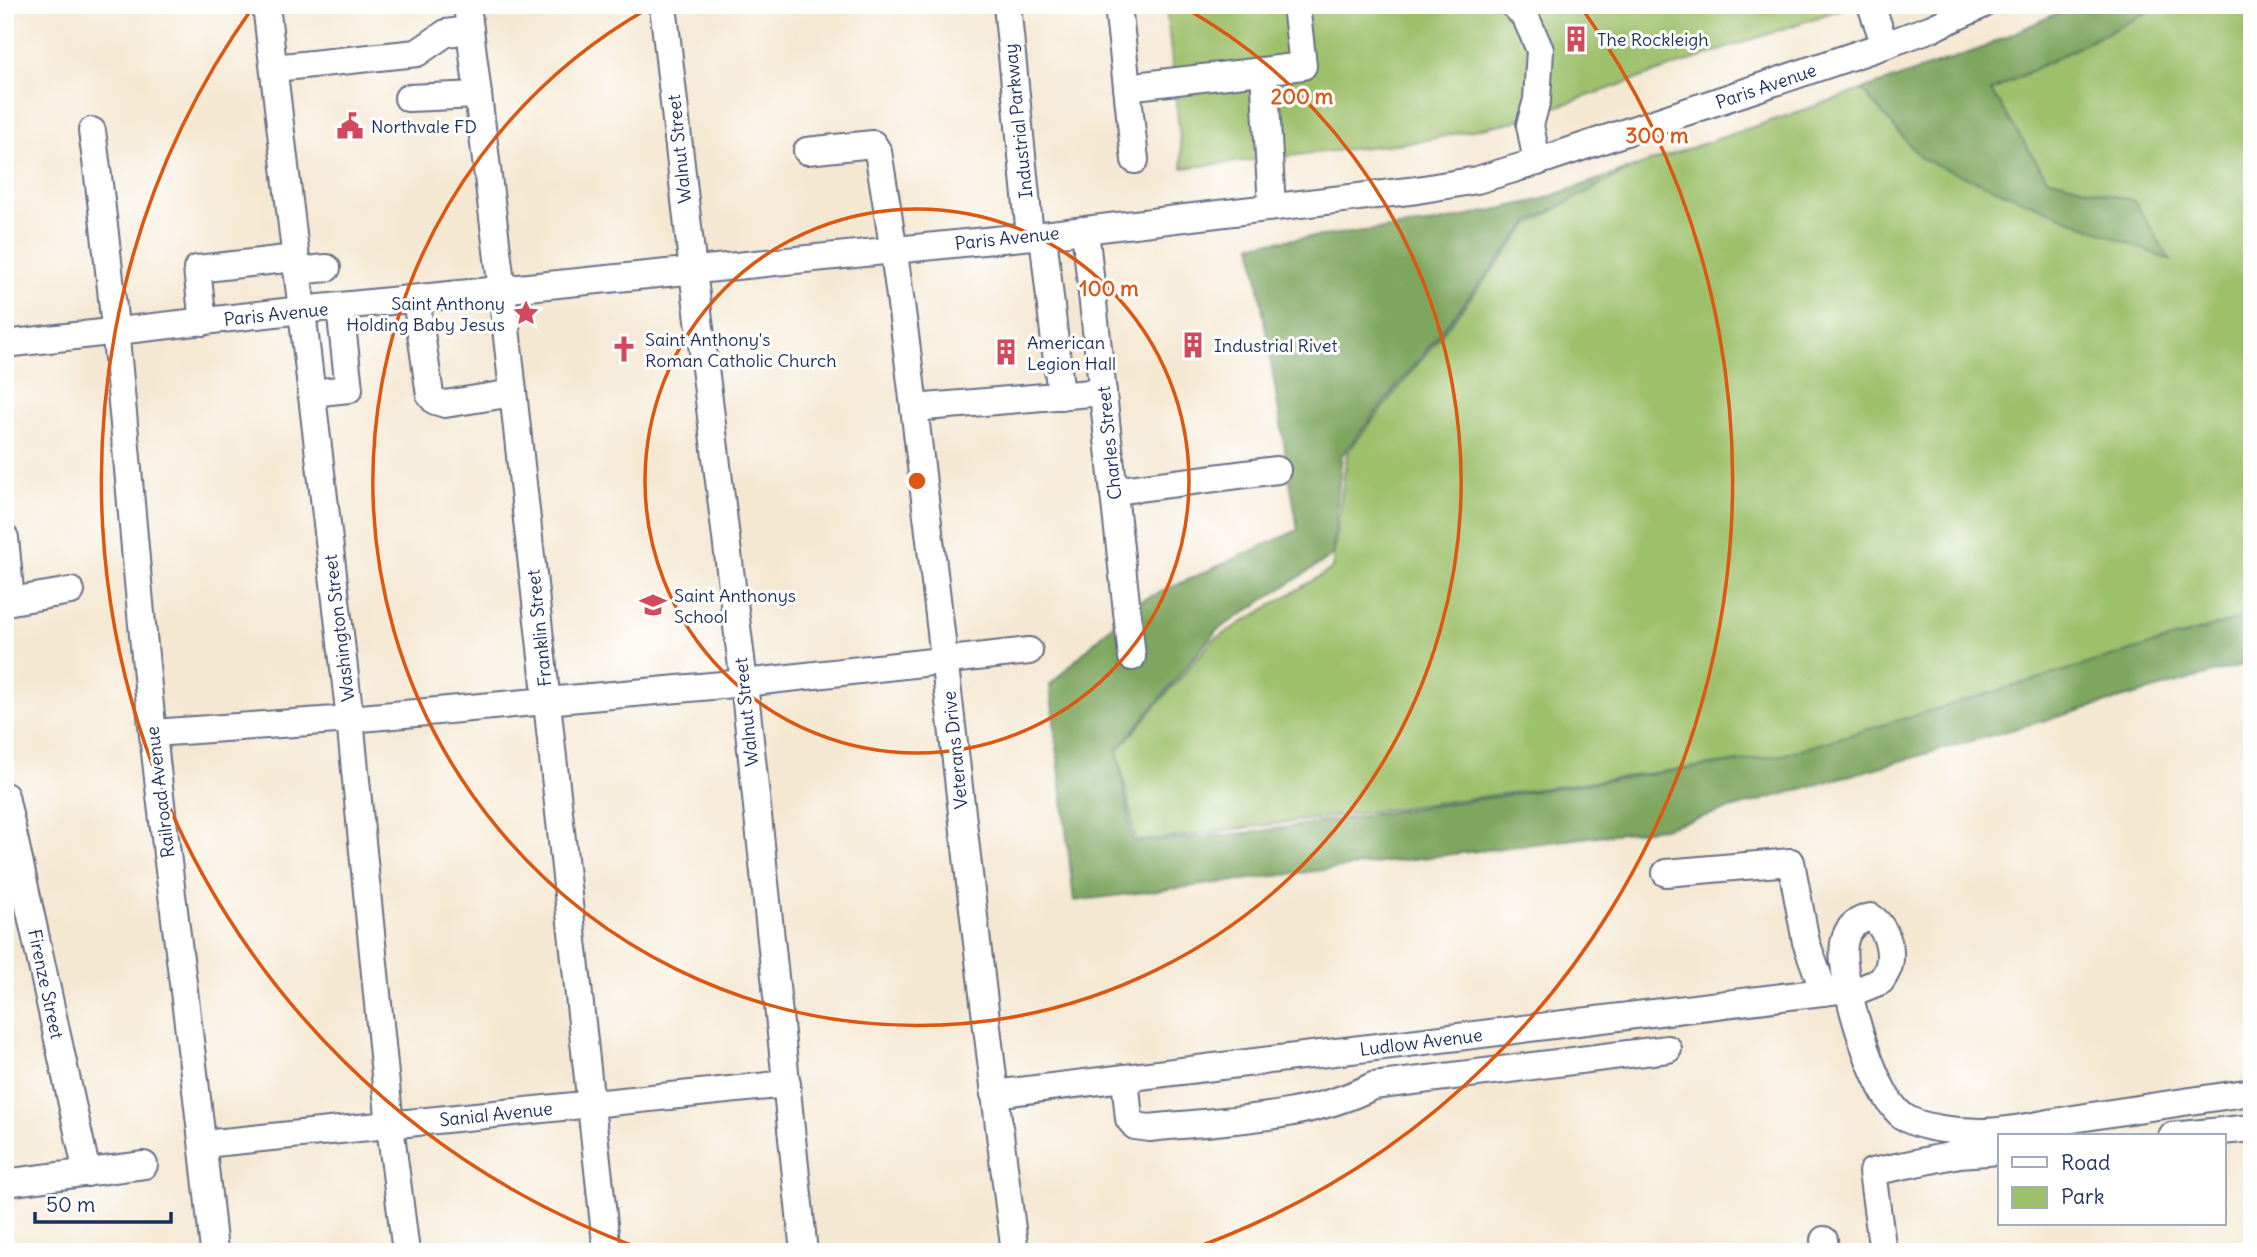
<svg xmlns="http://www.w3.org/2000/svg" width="2257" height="1257" font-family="Delius,sans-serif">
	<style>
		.green { fill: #9dc06a; stroke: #5c7864; stroke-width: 2 }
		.forest { fill: #7ea65e; stroke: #4c6a5e; stroke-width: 2 }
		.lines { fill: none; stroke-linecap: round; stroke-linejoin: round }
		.minor-casing { stroke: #677087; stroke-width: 30 }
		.minor { stroke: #fff; stroke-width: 26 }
		.ring { fill: none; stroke: #de5710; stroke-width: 3.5 }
		.labels { text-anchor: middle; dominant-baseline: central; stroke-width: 6; stroke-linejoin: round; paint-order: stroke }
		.poi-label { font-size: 18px; fill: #1b2f5e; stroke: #fff; text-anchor: start }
		.street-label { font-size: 18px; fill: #1b2f5e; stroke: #fff }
		.centre { fill: #de5710; stroke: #fff; stroke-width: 3.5 }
		.ring-label { font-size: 21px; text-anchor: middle; font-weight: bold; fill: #de5710; stroke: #fff; stroke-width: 6; stroke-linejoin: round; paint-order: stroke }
	</style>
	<rect width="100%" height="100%" fill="#fff"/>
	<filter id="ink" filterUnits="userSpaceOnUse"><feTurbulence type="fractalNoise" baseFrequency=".0143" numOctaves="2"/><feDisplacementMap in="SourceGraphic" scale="14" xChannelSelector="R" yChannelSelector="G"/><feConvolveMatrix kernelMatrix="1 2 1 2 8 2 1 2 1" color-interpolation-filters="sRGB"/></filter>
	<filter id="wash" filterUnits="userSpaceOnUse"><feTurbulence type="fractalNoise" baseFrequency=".00686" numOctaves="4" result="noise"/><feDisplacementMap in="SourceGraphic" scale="28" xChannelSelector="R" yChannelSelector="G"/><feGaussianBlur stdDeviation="1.57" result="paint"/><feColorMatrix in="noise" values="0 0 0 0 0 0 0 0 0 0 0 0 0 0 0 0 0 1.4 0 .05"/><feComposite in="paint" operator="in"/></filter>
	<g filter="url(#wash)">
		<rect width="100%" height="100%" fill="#f5e8d2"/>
		<!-- green -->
		<g class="green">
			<path d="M1166 5H1853L1515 121 1421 141 1183 168Z"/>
			<path d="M2162 5H2252V615L1782 755 1422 805 1136 842 1118 750 1213 640 1332 569 1347 453 1529 225 1585 192 1635 167 1862 90 1922 159 2134 201 2047 178 1991 91Z"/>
		</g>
		<!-- forest -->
		<g class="forest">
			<path d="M2074 5H2162L1991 91 2047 178 2134 201 2171 261 1922 159 1862 90 1980 49Z"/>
			<path d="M1635 167 1529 222 1342 455 1332 556 1216 631 1117 750 1133 842 1239 834 1782 755 2252 615V662L1663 828 1074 901 1050 685 1134 604 1298 530 1252 244 1435 223 1540 200Z"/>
		</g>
	</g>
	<g filter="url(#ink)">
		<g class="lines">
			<!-- minor casing -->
			<g class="minor-casing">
				<g id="minor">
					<path d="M266 5 350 719 390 1126 406 1252"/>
					<path d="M467 5 502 291 607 1252"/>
					<path d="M663 5 693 271 744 683 804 1252"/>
					<path d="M1007 5 1030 236"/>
					<path d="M1118 5 1127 87 1303 66 1296 5"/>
					<path d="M1514 5 1526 18 1540 50 1537 100 1530 125 1537 162"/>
					<path d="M1871 5 1885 45"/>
					<path d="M274 68 417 53 446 33 470 30"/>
					<path d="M1264 71 1272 207"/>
					<path d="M1127 87 1135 160"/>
					<path d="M408 98 478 95"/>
					<path d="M92 131C120 332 131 533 153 734 172 907 197 1079 214 1252"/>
					<path d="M807 151 873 144 878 152C897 262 910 372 923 483 955 739 981 996 1015 1252"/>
					<path d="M1085 230 1132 657"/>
					<path d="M1043 235 1061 396"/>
					<path d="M297 271 327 268"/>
					<path d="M416 299 430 395 435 401 445 404 513 393"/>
					<path d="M203 322 197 269 295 258"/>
					<path d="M5 344 301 310 1043 235 1417 190 1477 180 1537 162 1885 45 1932 28 1982 5"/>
					<path d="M311 393 349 389 340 307"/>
					<path d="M914 408 1103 392"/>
					<path d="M1114 491 1277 470"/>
					<path d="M5 538 11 601"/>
					<path d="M5 602 71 591"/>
					<path d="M153 733 350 719 744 683 1029 651"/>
					<path d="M5 796 87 1173"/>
					<path d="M1666 873 1791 862 1806 942 1824 992"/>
					<path d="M1849 994 1881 981C1884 976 1888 970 1889 965 1893 948 1885 926 1871 917 1842 923 1841 946 1845 971 1850 1006 1875 1097 1904 1117 1922 1129 1961 1132 1982 1132 2010 1132 2040 1124 2067 1120 2129 1110 2190 1101 2252 1092"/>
					<path d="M1125 1078 1129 1119 1135 1126 1150 1128C1223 1120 1306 1120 1373 1086L1668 1049"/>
					<path d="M994 1094 1847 989"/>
					<path d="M2172 1136 2252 1128"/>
					<path d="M204 1144 787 1084"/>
					<path d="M5 1183 144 1165"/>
					<path d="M1824 1240 1825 1252"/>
					<path d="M1883 1252 1872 1172 1959 1154 2000 1151"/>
				</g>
			</g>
			<!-- minor -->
			<use href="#minor" class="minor"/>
		</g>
	</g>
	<!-- distance rings -->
	<g class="ring">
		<circle cx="917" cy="481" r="272"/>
		<path d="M1185 8A544 544 0 1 1 649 8"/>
		<path d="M645 1250A816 816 0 0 1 253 7M1581 7A816 816 0 0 1 1189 1250"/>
	</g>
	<!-- icons -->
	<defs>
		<g id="building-bare" transform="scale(2.1)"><path d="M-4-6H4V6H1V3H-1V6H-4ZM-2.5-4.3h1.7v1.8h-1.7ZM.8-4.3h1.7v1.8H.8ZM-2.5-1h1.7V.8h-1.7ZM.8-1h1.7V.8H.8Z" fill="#d1495b" stroke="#fff" stroke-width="2.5" paint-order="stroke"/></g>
		<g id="civic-bare" transform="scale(2.1)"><path d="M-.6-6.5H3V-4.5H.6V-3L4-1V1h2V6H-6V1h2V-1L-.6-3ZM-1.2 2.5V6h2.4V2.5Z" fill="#d1495b" stroke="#fff" stroke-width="2.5" paint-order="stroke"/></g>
		<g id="sight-bare" transform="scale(2.1)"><path d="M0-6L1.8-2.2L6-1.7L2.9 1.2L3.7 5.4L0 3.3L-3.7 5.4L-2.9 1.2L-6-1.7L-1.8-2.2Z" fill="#d1495b" stroke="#fff" stroke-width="2.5" paint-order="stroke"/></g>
		<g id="church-bare" transform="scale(2.1)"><path d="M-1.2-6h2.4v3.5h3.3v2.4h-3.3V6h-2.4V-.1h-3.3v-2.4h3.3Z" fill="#d1495b" stroke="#fff" stroke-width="2.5" paint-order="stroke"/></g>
		<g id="school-bare" transform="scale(2.1)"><path d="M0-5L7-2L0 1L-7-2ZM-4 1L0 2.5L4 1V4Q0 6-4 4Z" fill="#d1495b" stroke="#fff" stroke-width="2.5" paint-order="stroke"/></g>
	</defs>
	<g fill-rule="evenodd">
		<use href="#building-bare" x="1576" y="39"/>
		<use href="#civic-bare" x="350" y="126"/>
		<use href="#sight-bare" x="526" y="313"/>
		<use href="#building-bare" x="1193" y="345"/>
		<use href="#church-bare" x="624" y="349"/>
		<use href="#building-bare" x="1006" y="352"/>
		<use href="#school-bare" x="653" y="605"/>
	</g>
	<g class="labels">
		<!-- poi labels -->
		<g class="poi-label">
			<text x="1597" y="39">The Rockleigh</text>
			<text x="371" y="126">Northvale FD</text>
			<text x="505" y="303" text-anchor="end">Saint Anthony<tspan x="505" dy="21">Holding Baby Jesus</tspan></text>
			<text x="645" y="339">Saint Anthony's<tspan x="645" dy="21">Roman Catholic Church</tspan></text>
			<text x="1027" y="342">American<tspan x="1027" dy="21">Legion Hall</tspan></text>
			<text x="1214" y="345">Industrial Rivet</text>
			<text x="674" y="595">Saint Anthonys<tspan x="674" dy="21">School</tspan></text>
		</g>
		<!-- street labels -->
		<g class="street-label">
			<text transform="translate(1766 86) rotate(-19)">Paris Avenue</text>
			<text transform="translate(1018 121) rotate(-96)">Industrial Parkway</text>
			<text transform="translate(679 149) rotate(-96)">Walnut Street</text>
			<text transform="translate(1007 238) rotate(-6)">Paris Avenue</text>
			<text transform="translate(276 314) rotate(-6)">Paris Avenue</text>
			<text transform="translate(1109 443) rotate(-96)">Charles Street</text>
			<text transform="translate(339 628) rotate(-97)">Washington Street</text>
			<text transform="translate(539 628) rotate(-96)">Franklin Street</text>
			<text transform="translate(746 712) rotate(-96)">Walnut Street</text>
			<text transform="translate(955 750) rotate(-96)">Veterans Drive</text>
			<text transform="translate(160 792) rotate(-97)">Railroad Avenue</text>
			<text transform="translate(46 984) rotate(78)">Firenze Street</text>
			<text transform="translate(1421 1042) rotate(-7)">Ludlow Avenue</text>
			<text transform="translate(496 1114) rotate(-6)">Sanial Avenue</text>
		</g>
	</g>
	<circle cx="917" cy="481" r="10" class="centre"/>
	<g class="ring-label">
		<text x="1302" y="104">200 m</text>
		<text x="1657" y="143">300 m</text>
		<text x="1109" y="296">100 m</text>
	</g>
	<!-- margin -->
	<rect width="2257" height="1257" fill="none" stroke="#fff" stroke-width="28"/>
	<!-- legend -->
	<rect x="1998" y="1134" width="228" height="91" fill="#ffffff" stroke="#a4acbf" stroke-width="2"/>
	<rect x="2012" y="1157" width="35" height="10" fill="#ffffff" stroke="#a4acbf" stroke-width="2"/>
	<text x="2061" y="1170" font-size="21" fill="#1b2f5e">Road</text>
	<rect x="2012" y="1187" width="35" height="21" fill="#9dc06a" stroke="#a4acbf" stroke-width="2"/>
	<text x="2061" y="1204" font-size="21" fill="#1b2f5e">Park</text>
	<!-- scale -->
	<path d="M35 1212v10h136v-10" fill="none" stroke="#1b2f5e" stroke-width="3.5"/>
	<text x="46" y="1212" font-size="21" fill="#1b2f5e" stroke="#ffffff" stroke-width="5" paint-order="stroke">50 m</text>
</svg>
